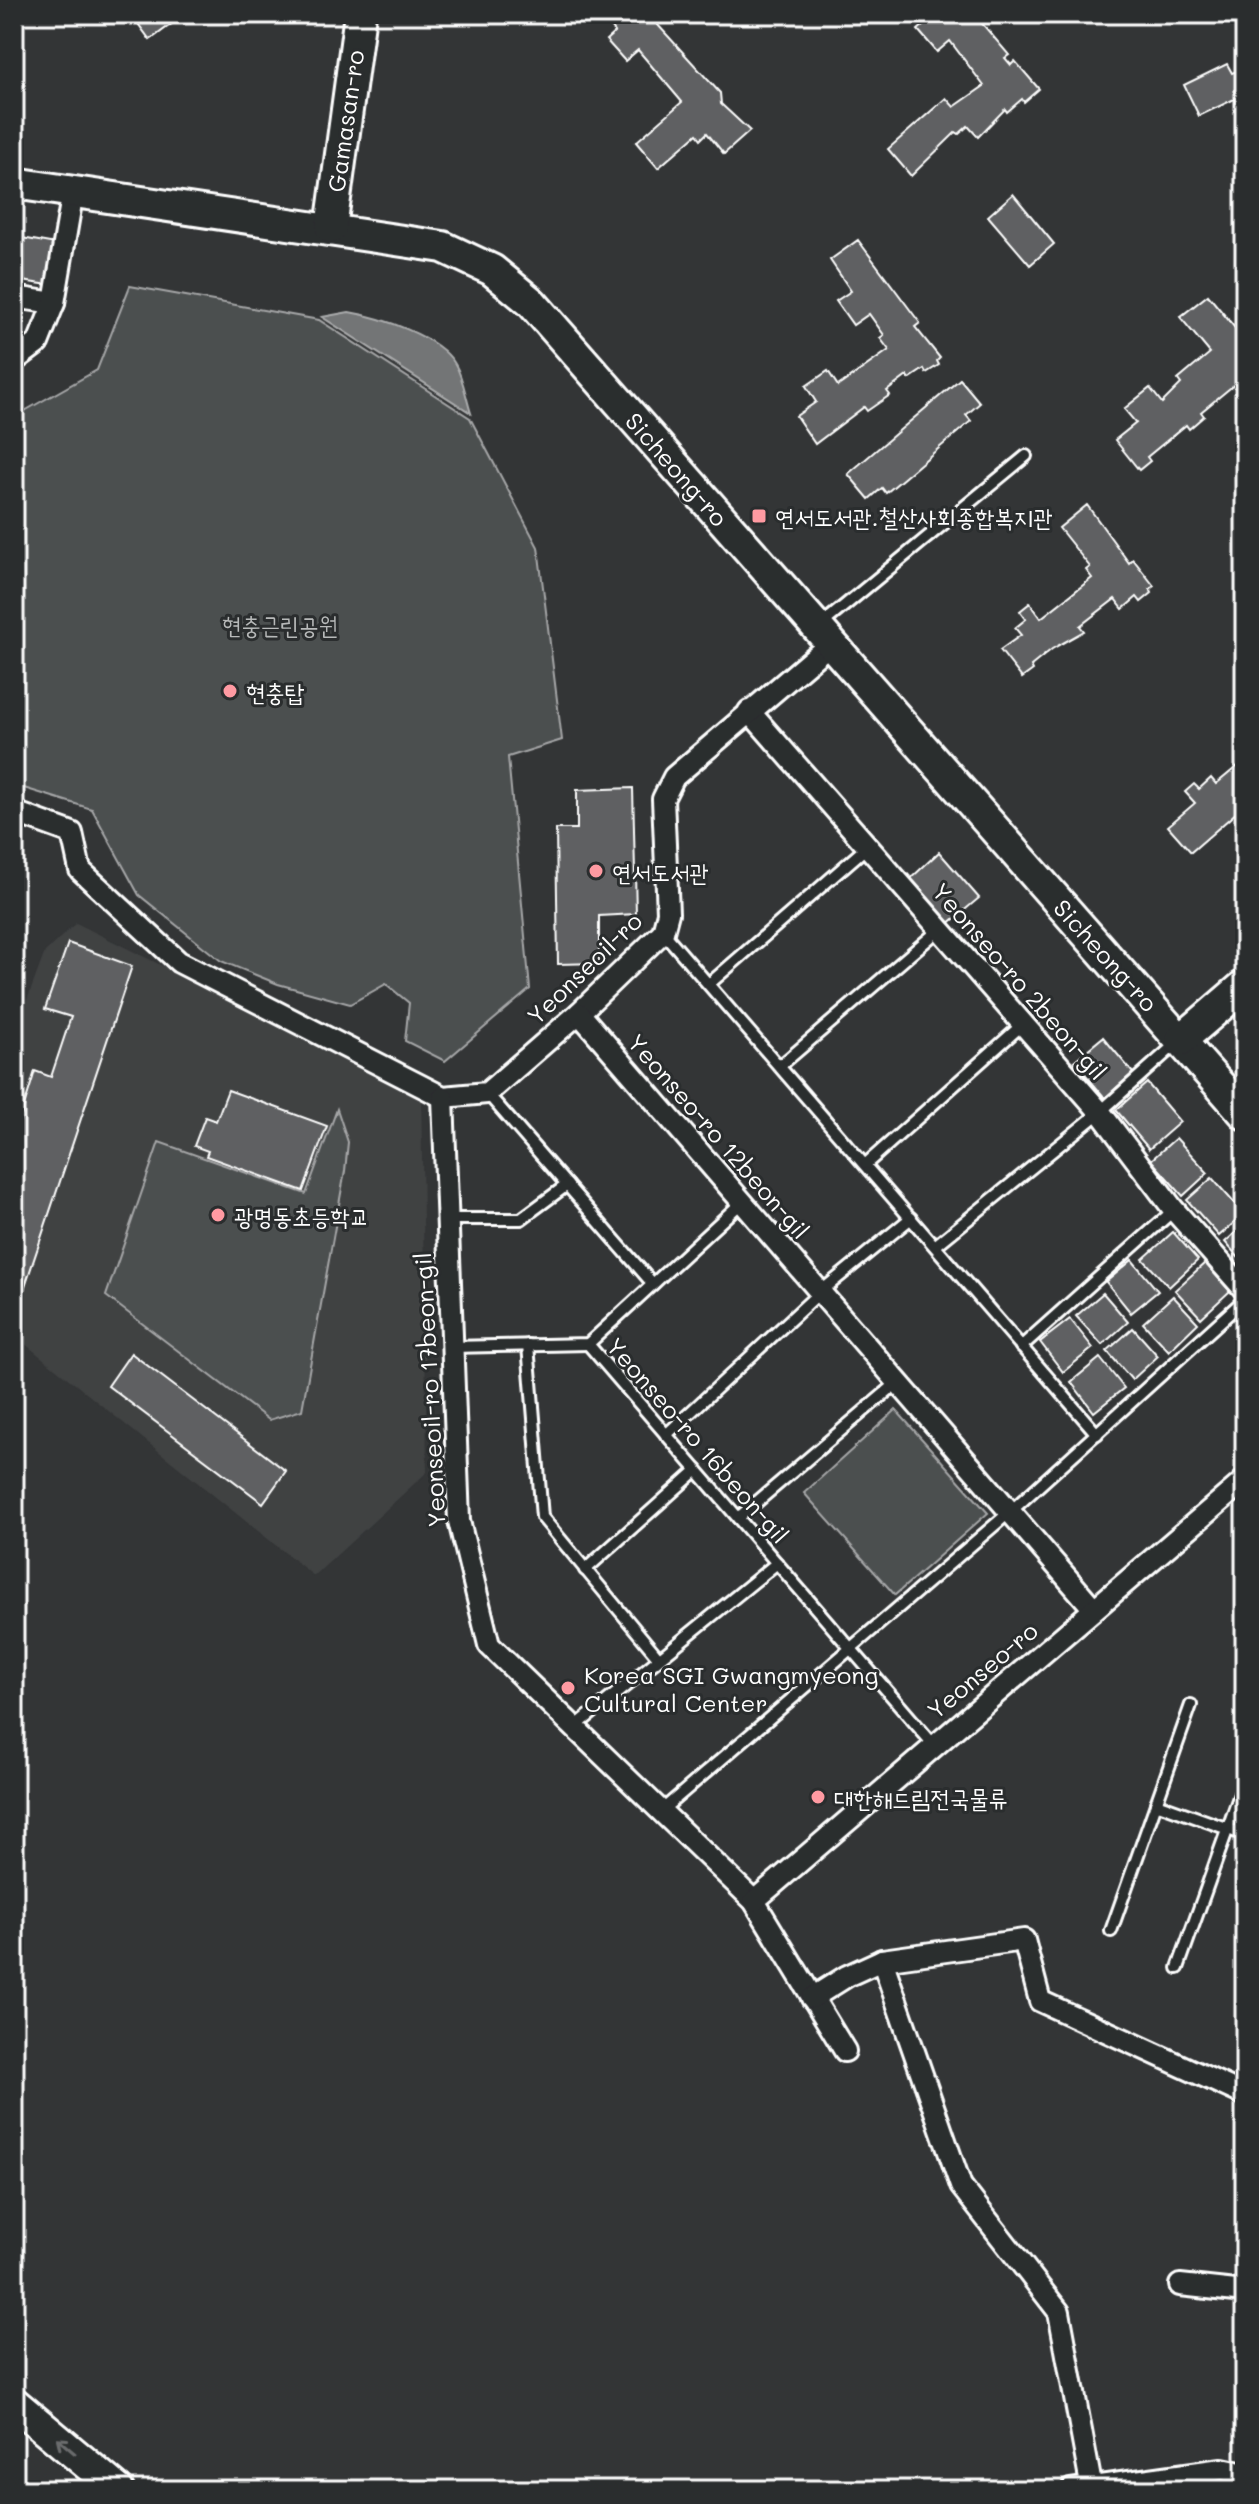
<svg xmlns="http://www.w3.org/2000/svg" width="1259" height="2504" font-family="Mali,'Poor Story',sans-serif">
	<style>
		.built { fill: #404243 }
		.green { fill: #4c4f50; stroke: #a6a7a8; stroke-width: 2 }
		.water { fill: #737576; stroke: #abacad; stroke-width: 2 }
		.building { fill: #5f6162; stroke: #fff; stroke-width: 2 }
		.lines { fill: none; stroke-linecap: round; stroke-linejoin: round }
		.lane-casing { stroke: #fff; stroke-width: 16 }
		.street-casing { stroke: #fff; stroke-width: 26 }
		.secondary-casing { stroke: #fff; stroke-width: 36 }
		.lane { stroke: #2a2d2e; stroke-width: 10 }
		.street { stroke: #2a2d2e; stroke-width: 20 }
		.secondary { stroke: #2a2d2e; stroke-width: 30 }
		.oneway { stroke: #6a6c6d }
		.poi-dot { fill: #ff9aa2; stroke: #2a2d2e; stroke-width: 3 }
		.labels { text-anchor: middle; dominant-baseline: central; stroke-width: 6; stroke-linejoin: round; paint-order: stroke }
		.street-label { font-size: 24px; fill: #fff; stroke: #2a2d2e }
		.poi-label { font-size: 24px; fill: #fff; stroke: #2a2d2e; text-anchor: start }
		.park-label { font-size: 24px; fill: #b7b9b9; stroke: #2a2d2e }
	</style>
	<rect width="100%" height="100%" fill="#333536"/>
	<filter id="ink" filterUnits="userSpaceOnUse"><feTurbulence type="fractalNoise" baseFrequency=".0125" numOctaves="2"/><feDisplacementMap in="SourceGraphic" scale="16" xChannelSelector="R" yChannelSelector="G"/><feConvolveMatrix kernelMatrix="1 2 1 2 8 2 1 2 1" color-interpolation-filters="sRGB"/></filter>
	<g filter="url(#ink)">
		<!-- built -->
		<path class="built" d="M76 923 421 1094 427 1472 314 1576 14 1335V1035L45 952Z"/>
		<!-- green -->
		<g class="green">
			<path d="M130 286 319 320 470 418 538 547 562 740 508 757 530 989 445 1061 405 1041 409 1003 386 984 350 1004 278 984 221 961 139 895 92 809 14 785V417L97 370Z"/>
			<path d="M337 1109 348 1142 345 1171 302 1410 269 1420 106 1296 159 1142 306 1194Z"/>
			<path d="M896 1410 988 1513 895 1595 804 1493Z"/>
		</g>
		<!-- water -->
		<path class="water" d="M349 312C379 317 439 336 455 364 463 377 466 398 471 413L322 317Z"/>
		<!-- building -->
		<g class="building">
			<path d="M131 14H185L150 40Z"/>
			<path d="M615 14H654L660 21 657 24 720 93 721 104 750 131 724 154 707 133 701 139 697 134 658 168 636 142 682 102 638 50 625 61 606 40 615 32 608 23Z"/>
			<path d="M927 14H974L1009 55 1005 58 1011 65 1015 61 1039 89 1024 102 1022 99 1007 112 1005 109 978 137 968 126 959 134 956 132 911 176 888 149 946 98 954 107 984 86 950 41 937 52 918 30 931 19Z"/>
			<path d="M1227 64 1232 73 1245 68V94L1199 116 1184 85Z"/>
			<path d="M1013 194 1054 244 1030 265 988 216Z"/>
			<path d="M16 237 56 244 50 285 14 280Z"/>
			<path d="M858 240 920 323 915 327 940 358 937 361 939 365 926 373 924 369 909 379 907 376 887 391 890 395 867 411 864 407 815 444 796 416 816 402 806 386 828 371 838 386 889 350 880 338 884 335 869 314 853 325 836 301 851 291 830 260Z"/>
			<path d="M1208 295 1235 328 1239 325 1245 332V382L1241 379 1201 412 1204 416 1189 429 1186 425 1147 457 1150 461 1139 470 1115 440 1136 423 1124 409 1150 388 1162 403 1181 384 1178 380 1210 353 1180 317Z"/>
			<path d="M960 379 980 403 966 415 971 421 886 493 882 488 869 499 848 474Z"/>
			<path d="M1087 505 1129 563 1133 559 1154 586 1150 589 1152 593 1141 602 1137 597 1123 609 1115 599 1080 626 1084 631 1052 649 1031 666 1033 670 1022 678 1000 650 1021 635 1015 628 1026 619 1020 611 1030 603 1041 618 1092 578 1086 570 1090 567 1059 528Z"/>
			<path d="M1245 760V805L1191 852 1168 826 1195 803 1185 792 1194 784 1199 789 1211 778 1216 784Z"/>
			<path d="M633 788 636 914 599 916V963L558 964 556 829H577V790Z"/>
			<path d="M939 852 979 898 948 924 908 881Z"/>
			<path d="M68 943 132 966 14 1319V1186L19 1169 14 1167V1139L35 1071 51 1077 71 1017 45 1009Z"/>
			<path d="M1103 1037 1133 1073 1105 1098 1074 1061Z"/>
			<path d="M1147 1083 1180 1122 1149 1149 1116 1110Z"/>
			<path d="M228 1090 327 1126 303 1191 206 1156 208 1151 194 1146 205 1117 216 1121Z"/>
			<path d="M1176 1138 1208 1173 1183 1196 1151 1160Z"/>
			<path d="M1212 1178 1244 1214 1219 1236 1187 1200Z"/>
			<path d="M1245 1224V1265L1225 1242Z"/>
			<path d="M1173 1232 1198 1260 1169 1287 1143 1259Z"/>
			<path d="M1132 1260 1158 1291 1131 1313 1106 1282Z"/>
			<path d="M1205 1263 1230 1291 1201 1318 1175 1290Z"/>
			<path d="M1103 1293 1128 1322 1102 1345 1076 1316Z"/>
			<path d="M1173 1296 1198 1323 1169 1351 1143 1323Z"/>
			<path d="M1070 1319 1093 1348 1063 1372 1040 1342Z"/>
			<path d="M1133 1328 1158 1356 1132 1380 1107 1351Z"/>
			<path d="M131 1353 286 1471 263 1503 108 1386Z"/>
			<path d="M1100 1358 1124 1388 1094 1412 1071 1382Z"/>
		</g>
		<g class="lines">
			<!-- lane casing -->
			<g class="lane-casing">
				<g id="lane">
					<path d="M821 625 1026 456"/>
					<path d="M663 932 1097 1434"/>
					<path d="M709 984 868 846"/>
					<path d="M780 1066 940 929"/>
					<path d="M487 1093 653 1284"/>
					<path d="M866 1164 1023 1024"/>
					<path d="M448 1219H521L567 1185"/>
					<path d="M935 1246 1100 1112 1178 1042"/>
					<path d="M588 1344 933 1744"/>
					<path d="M528 1345 542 1517 658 1657"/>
					<path d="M451 1347 588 1344 742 1202"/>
					<path d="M1021 1347 1174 1210"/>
					<path d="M666 1435 819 1293 911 1218"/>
					<path d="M738 1518 897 1383"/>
					<path d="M585 1570 697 1470"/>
					<path d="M575 1727 777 1563"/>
					<path d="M1156 1803 1245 1835"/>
					<path d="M661 1811 1011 1511 1245 1299"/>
					<path d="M1111 1931 1191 1705"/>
					<path d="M1178 1968 1245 1780"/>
				</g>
			</g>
			<!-- street casing -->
			<g class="street-casing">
				<g id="street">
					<path d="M14 297 54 303"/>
					<path d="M14 361 38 343 54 303 73 191"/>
					<path d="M749 711 1100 1112 1174 1210 1245 1290"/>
					<path d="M14 812 72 833 80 870 179 962 443 1097 487 1093 579 1013 663 932 668 913 663 799 674 777 830 644"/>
					<path d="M579 1013 1094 1609"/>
					<path d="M443 1097 459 1521 489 1645 754 1901 845 2051"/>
					<path d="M754 1901 1245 1480"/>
					<path d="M882 1960 961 2186 1059 2312 1092 2490"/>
					<path d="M812 1998 847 1976 882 1960 1024 1940 1040 2001 1245 2095"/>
					<path d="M1180 2285 1245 2292"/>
					<path d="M1071 2490 1222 2469 1245 2474"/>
				</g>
			</g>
			<!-- secondary casing -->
			<g class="secondary-casing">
				<g id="secondary">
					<path d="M14 183 443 247 492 270 532 303 1245 1114"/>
					<path d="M331 228 360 14"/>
					<path d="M1181 1040 1245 985"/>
					<path d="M14 2403 118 2490"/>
				</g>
			</g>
			<!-- lane -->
			<use href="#lane" class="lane"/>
			<!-- street -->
			<use href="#street" class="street"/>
			<!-- secondary -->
			<use href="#secondary" class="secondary"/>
		</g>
		<!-- one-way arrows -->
		<defs><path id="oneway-shaft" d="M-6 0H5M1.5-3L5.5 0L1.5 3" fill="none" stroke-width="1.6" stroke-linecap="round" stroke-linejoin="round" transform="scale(2)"/></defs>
		<use class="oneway" href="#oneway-shaft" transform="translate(66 2446) rotate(-140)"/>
	</g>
	<!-- markers -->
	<g class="poi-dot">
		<rect x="751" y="508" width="16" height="16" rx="4"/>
		<circle cx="230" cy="691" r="8"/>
		<circle cx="596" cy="871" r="8"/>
		<circle cx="218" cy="1215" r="8"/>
		<circle cx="568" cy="1688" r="8"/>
		<circle cx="818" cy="1797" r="8"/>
	</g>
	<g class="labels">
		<!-- street labels -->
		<g class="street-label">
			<text transform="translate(345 121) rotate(-82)">Gamasan-ro</text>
			<text transform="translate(677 469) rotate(49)">Sicheong-ro</text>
			<text transform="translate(1106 955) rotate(48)">Sicheong-ro</text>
			<text transform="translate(584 968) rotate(-44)">Yeonseoil-ro</text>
			<text transform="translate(1020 981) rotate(49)">Yeonseo-ro 2beon-gil</text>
			<text transform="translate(719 1136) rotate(49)">Yeonseo-ro 12beon-gil</text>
			<text transform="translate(429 1390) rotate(-93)">Yeonseoil-ro 17beon-gil</text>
			<text transform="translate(698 1440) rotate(49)">Yeonseo-ro 16beon-gil</text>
			<text transform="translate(982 1670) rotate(-40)">Yeonseo-ro</text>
		</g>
		<!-- poi labels -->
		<g class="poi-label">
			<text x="775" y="516">연서도서관.철산사회종합복지관</text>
			<text x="246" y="691">현충탑</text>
			<text x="612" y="871">연서도서관</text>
			<text x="234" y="1215">광명동초등학교</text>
			<text x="584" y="1674">Korea SGI Gwangmyeong<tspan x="584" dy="28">Cultural Center</tspan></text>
			<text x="834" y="1797">대한해드림전국물류</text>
		</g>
		<!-- park labels -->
		<g class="park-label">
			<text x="280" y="624">현충근린공원</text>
		</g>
	</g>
	<!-- margin -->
	<rect width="1259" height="2504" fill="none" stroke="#2a2d2e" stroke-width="48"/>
	<rect x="24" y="24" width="1211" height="2456" fill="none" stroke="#fff" stroke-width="3" filter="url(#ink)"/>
</svg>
